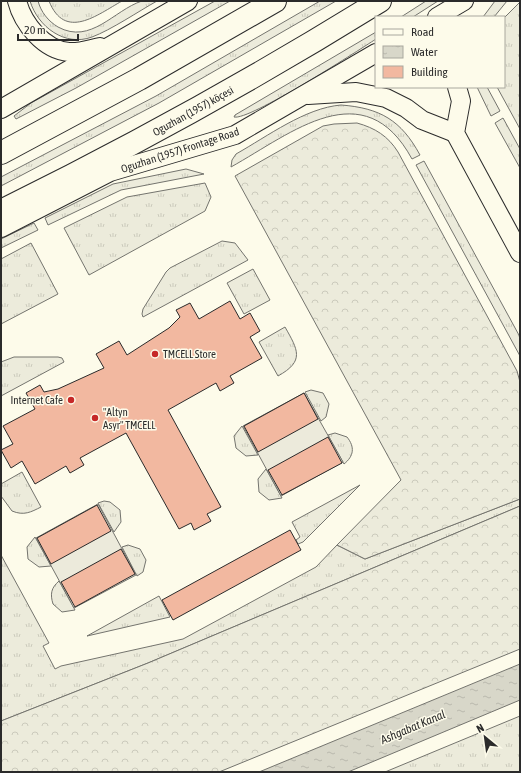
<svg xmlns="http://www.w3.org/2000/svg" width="521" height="773" font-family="'Asap Condensed',sans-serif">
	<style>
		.grass { fill: url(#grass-tufts); stroke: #74746e }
		.forest { fill: url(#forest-crowns); stroke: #74746e }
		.parking { fill: #eceadb; stroke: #74746e }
		.water { fill: url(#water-ripples); stroke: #74746e }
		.building { fill: #f2b8a0; stroke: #2b2b2b }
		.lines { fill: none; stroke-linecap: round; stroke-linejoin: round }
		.minor-casing { stroke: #2b2b2b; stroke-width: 20 }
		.secondary-casing { stroke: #2b2b2b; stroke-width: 24 }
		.minor { stroke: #fdfbea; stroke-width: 18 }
		.secondary { stroke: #fdfbea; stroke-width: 22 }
		.poi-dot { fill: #c62828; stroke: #fdfbea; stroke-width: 1.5 }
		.labels { text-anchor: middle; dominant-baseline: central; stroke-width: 3; stroke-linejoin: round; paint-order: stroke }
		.street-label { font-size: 11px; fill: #2b2b2b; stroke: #fdfbea }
		.poi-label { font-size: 11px; fill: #2b2b2b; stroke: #fdfbea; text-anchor: start }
		.water-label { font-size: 12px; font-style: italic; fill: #2b2b2b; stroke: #fdfbea }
	</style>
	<defs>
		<pattern id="grass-tufts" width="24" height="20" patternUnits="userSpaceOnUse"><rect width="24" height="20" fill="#ecebdb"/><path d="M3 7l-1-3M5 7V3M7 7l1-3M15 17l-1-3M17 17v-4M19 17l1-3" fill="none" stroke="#cbcabc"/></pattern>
		<pattern id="forest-crowns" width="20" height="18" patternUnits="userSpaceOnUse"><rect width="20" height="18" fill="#ecebdb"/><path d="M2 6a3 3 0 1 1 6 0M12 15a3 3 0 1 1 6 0" fill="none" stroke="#cbcabc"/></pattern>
		<pattern id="water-ripples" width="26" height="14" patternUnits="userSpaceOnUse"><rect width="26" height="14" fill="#d8d7c9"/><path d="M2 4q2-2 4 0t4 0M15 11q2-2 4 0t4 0" fill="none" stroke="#bab9ad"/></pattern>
	</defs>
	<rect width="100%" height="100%" fill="#fdfbea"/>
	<!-- grass -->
	<g class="grass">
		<path d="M30 1H38C41 12 48 21 58 27 91 45 114 10 142 1 146 0 153 1 157 1 139 11 111 30 92 37 65 47 38 27 30 1Z"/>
		<path d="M49 1H122C97 15 65 41 49 1Z"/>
		<path d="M215 1H230L76 88 16 119 14 116 31 103Z"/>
		<path d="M320 1H336L159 103 1 186V177L156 96Z"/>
		<path d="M426 1H438L413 17H401Z"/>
		<path d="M495 1H507L494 17H483Z"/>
		<path d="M520 2V129L497 87H504V18Z"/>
		<path d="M376 32V39C356 52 249 121 234 117L235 115Z"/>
		<path d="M477 87H487L500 111 491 116Z"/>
		<path d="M341 105C380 108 401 120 420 155L412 159C364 71 292 133 231 167L232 160 236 154C268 136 305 108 341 105Z"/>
		<path d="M503 118 520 149V168L495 123Z"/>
		<path d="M424 161 520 337V356L416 165Z"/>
		<path d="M186 169 204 174 121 190 48 225 45 218 113 184Z"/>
		<path d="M205 183 211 197 205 211 89 275 64 228 127 197Z"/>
		<path d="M34 223 38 230 1 248V239Z"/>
		<path d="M222 241 235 243 248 260 143 317 142 314 143 309 166 272 170 268Z"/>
		<path d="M31 243 58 294 1 324V259Z"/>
		<path d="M253 269 270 300 244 314 227 283Z"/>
		<path d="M285 327C298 350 305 361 278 376L259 342Z"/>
		<path d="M14 357H58L62 358 64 362 1 396V362Z"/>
		<path d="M311 390 323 393 329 404 326 417 321 421 305 392Z"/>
		<path d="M242 426 258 455 246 456 236 448 234 436Z"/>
		<path d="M335 433 347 437C355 447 354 456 344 464L328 435Z"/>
		<path d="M266 469 282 498 269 500 259 492 258 479Z"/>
		<path d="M22 472 41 507C31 512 24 516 12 511L1 496V484Z"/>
		<path d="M360 485 303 542 298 544 296 540 300 537 292 522Z"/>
		<path d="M520 499V506L148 663 1 721V555L49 643 43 646 55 669 61 666 183 639 316 567 337 545 365 559Z"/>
		<path d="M104 501 110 502 120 510 121 522 114 532 98 503Z"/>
		<path d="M35 537 51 566 39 567 28 559 27 547Z"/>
		<path d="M128 545 140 549 146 560 143 572 137 576 122 547Z"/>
		<path d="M59 581 75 610 62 612 53 604C50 594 51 588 59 581Z"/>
		<path d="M159 596 170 617 87 636Z"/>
		<path d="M520 716V772H385Z"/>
	</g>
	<!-- forest -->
	<g class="forest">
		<path d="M357 123C375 128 388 136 398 152L517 371 520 382V499L365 559 337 545 401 480 235 176 323 126 334 124Z"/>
		<path d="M520 506V649L219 772H1V721L148 663Z"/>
	</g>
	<!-- parking -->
	<g class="parking">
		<path d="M304 393 343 462 281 496 243 426Z"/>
		<path d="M98 504 136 575 74 608 36 538Z"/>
	</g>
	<!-- water -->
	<path class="water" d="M520 664V700L348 772H259Z"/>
	<!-- building -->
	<g class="building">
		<path d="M230 301 240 319 250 313 260 331 250 337 262 358 230 376 234 383 220 391 216 383 168 410 221 507 207 514 211 521 194 530 191 523 179 529 126 433 80 458 84 465 70 473 66 466 35 484 22 461 11 468 1 450 13 444 3 426 35 409 26 393 40 385 44 392 58 389 104 368 96 354 119 341 127 355 169 328 180 317 176 310 190 303 199 319Z"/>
		<path d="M304 393 318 419 258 452 244 426Z"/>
		<path d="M328 437 342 463 282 495 268 470Z"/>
		<path d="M97 505 111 531 51 564 37 538Z"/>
		<path d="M290 530 301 550 173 620 162 600Z"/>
		<path d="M121 549 135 574 75 607 61 582Z"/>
	</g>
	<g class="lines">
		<!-- minor casing -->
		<g class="minor-casing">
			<g id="minor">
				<path d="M17 1C23 24 44 50 69 52 79 53 90 49 100 47"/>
				<path d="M437 17 464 1"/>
				<path d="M457 87 461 101 455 133 520 253"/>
				<path d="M308 95 356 92 386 98 406 108 422 120 455 133"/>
				<path d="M1 109 188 1"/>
				<path d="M1 228 110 172 235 135 376 53"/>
			</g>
		</g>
		<!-- secondary casing -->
		<g class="secondary-casing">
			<g id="secondary">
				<path d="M1 153 139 79 275 1"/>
				<path d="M1 211C131 147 256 78 380 1"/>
			</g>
		</g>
		<!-- minor -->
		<use href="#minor" class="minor"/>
		<!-- secondary -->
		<use href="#secondary" class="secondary"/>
	</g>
	<!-- markers -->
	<g class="poi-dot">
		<circle cx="155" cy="354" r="4"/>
		<circle cx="71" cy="400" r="4"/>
		<circle cx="95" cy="418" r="4"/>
	</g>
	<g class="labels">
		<!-- street labels -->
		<g class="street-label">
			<text transform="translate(193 111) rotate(-29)">Oguzhan (1957) köçesi</text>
			<text transform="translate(180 150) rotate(-18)">Oguzhan (1957) Frontage Road</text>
		</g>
		<!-- poi labels -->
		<g class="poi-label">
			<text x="163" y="354">TMCELL Store</text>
			<text x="63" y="400" text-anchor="end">Internet Cafe</text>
			<text x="103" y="412">"Altyn<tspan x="103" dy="13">Asyr" TMCELL</tspan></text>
		</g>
		<!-- water labels -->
		<g class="water-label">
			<text transform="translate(413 727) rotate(-23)">Ashgabat Kanal</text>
		</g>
	</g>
	<!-- border -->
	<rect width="521" height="773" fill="none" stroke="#2b2b2b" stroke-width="4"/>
	<!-- legend -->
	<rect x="375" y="16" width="130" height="72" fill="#fdfbea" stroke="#a9a89e"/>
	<rect x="383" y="29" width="20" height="6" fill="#fdfbea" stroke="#a9a89e"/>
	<text x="411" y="36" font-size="12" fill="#2b2b2b">Road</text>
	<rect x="383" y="46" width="20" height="12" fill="url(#water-ripples)" stroke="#a9a89e"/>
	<text x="411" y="56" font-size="12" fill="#2b2b2b">Water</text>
	<rect x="383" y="66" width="20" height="12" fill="#f2b8a0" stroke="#a9a89e"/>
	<text x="411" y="76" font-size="12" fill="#2b2b2b">Building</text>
	<!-- north arrow -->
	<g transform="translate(485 737) rotate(331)" stroke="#fdfbea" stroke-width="3" paint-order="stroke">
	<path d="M0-3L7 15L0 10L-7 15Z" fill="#2b2b2b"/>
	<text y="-6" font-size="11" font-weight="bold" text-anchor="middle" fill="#2b2b2b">N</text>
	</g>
	<!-- scale -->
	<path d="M18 34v6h60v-6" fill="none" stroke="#2b2b2b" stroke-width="2"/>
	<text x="24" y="34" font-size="12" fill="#2b2b2b" stroke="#fdfbea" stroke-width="3" paint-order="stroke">20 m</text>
</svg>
